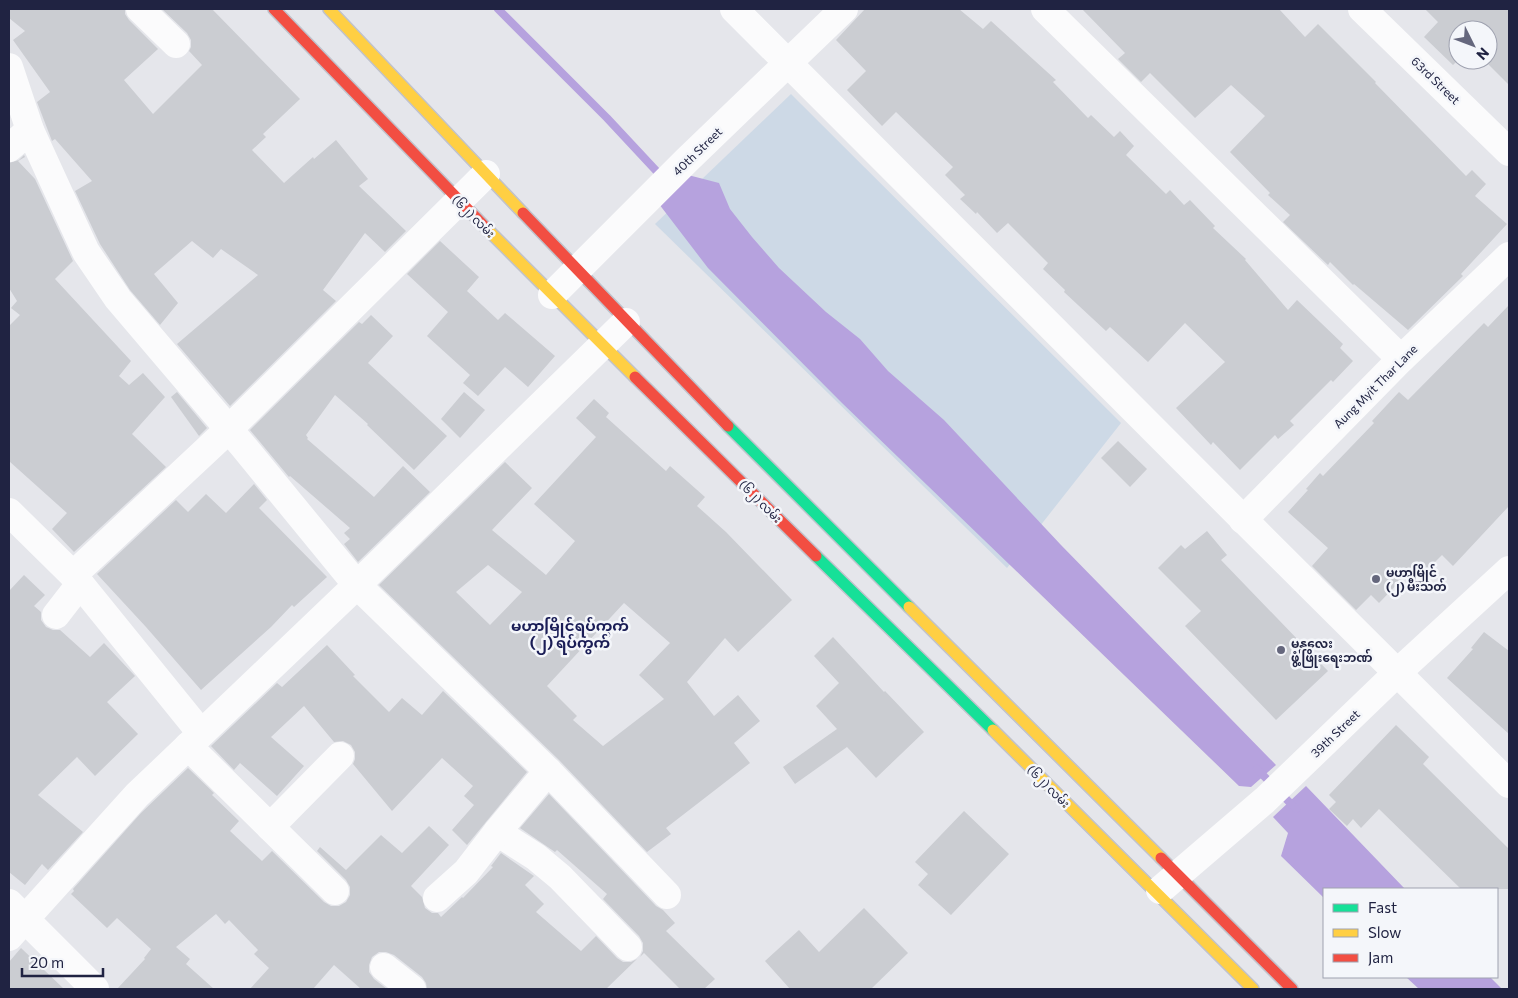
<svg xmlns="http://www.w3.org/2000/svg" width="1518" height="998" font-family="Commissioner,'Noto Sans Myanmar',sans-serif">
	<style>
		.green { fill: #cdd9e6 }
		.water { fill: #b6a2de }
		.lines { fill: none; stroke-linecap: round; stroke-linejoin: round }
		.stream { stroke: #b6a2de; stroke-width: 8 }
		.building { fill: #cbcdd2; fill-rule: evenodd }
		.fast-casing { stroke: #c0c2cb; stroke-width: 14 }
		.slow-casing { stroke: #c0c2cb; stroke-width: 14 }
		.jam-casing { stroke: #c0c2cb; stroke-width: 14 }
		.street { stroke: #fbfbfc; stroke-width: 28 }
		.fast { stroke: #16e098; stroke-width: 11 }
		.slow { stroke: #ffcf43; stroke-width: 11 }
		.jam { stroke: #f24e42; stroke-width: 11 }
		.poi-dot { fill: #65677d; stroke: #f4f6fa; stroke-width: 2 }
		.labels { text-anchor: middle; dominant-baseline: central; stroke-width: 5; stroke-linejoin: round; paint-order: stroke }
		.street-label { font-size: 12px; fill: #202342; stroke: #f4f6fa }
		.poi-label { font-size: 12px; font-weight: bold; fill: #202342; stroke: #f4f6fa; text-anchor: start }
		.quarter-label { font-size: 15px; font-weight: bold; fill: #1a1d56; stroke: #f4f6fa }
	</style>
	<rect width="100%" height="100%" fill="#e5e6eb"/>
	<!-- green -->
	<path class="green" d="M791 94 1121 423 1007 568 655 224Z"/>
	<!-- water -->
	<g class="water">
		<path d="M688 175 719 183 730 209 752 237 779 268 826 312 860 339 888 371 944 420 1061 545 1276 765 1251 787 1239 786 842 403 708 268 659 204Z"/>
		<path d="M1306 786 1405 889H1324V898L1281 856 1288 833 1273 817Z"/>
		<path d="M1406 977H1490L1502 989H1419Z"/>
	</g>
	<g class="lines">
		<!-- stream -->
		<g class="stream">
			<path d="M498 9 607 118 662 177"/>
			<path d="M1257 769 1296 809"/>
		</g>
	</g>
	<!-- building -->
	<g class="building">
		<path d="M9 9H125V14L129 20 158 49 124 80 153 114 202 65 189 51 191 47V40L187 33 162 9H212L300 99 263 134 266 137 252 150 284 183 313 157 314 159 336 140 368 179 359 186 406 231 385 252 365 233 323 290 336 301 230 406 177 344 258 275 221 249 213 258 192 241 154 274 178 303 160 325 130 290 100 244 75 191 92 181 55 139 52 141 37 102 50 92 13 40 25 31 9 18Z"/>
		<path d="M865 9H959L983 29 991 21 1056 80 1053 82 1088 118 1091 115 1114 137 1120 131 1134 146 1126 155 1166 194 1170 190 1184 205 1190 200 1215 226 1213 228 1246 259 1245 260 1288 310 1297 300 1343 344 1340 348 1353 361 1333 382 1331 380 1290 421 1294 425 1278 439 1275 435 1240 470 1213 442 1211 445 1176 408 1225 362 1185 323 1148 362 1110 327 1106 331 1064 292 1065 290 1043 269 1048 263 1008 223 997 233 977 212 976 214 960 199 965 195 945 175 953 167 896 112 882 126 847 90 866 71 836 40Z"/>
		<path d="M1082 9H1279L1305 37 1318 24 1376 82 1375 83 1466 176 1472 170 1486 184 1475 196 1507 224 1461 274 1463 276 1408 330 1354 284 1353 285 1330 262 1328 265 1283 222 1290 215 1268 195 1270 193 1230 152 1265 116 1231 85 1195 118 1150 73 1141 82 1118 59 1125 53Z"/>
		<path d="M1425 9H1509V85L1484 60H1488V30H1458V60L1453 65 1424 37 1438 22Z"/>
		<path d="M24 155 25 157 18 161 35 179 73 261 55 279 131 361 119 376 129 385 143 373 165 397 132 434 166 467 74 552 52 529 67 513 9 461V326L20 315 11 308 17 301 9 288V163L19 160Z"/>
		<path d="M440 241 479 277 467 291 498 320 505 313 555 356 528 387 505 367 478 396 463 383 470 375 427 336 448 312 407 274Z"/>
		<path d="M1509 305V506L1453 566 1442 555 1413 584 1405 576 1379 603 1371 595 1356 610 1312 566 1328 548 1288 512 1308 490 1306 489 1320 473 1323 476 1374 423 1372 421 1399 392 1408 400 1484 323 1488 327Z"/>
		<path d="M371 315 393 336 368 363 447 436 414 470 367 425 368 424 335 395 306 435 308 438 307 439 374 497 403 466 430 492 358 562 344 544 350 539 344 533 350 528 290 476 289 477 250 430 359 322 362 324Z"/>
		<path d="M177 392 207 428 199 436 171 397Z"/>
		<path d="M464 392 485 410 460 438 441 419Z"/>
		<path d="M594 399 609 413 606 417 666 471 670 466 705 497 697 506 726 532 792 600 738 652 725 638 687 682 714 716 738 695 760 721 734 743 750 763 666 828 671 834 647 852 559 760 379 585 505 462 532 488 492 530 546 575 575 541 534 504 596 437 576 418ZM488 565 522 592 490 625 456 592ZM624 603 670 643 639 675 664 699 603 746 573 720 577 716 547 686Z"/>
		<path d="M1118 441 1147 469 1130 487 1101 458Z"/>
		<path d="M254 484 267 500 259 508 327 577 294 607 292 605 271 627 201 690 146 627 97 574 176 500 188 512 206 494 226 513Z"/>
		<path d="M1207 531 1227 555 1221 560 1328 671 1276 720 1185 626 1201 611 1158 568 1181 545 1185 549Z"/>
		<path d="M24 575 45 595 34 606 41 612V620L46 627 53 630H60L90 657 104 643 135 676 107 702 138 734 95 776 77 757 38 795 83 832 48 870 42 864 25 885 9 872V591Z"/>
		<path d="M1484 632 1509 651V734L1447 678 1473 649 1471 648Z"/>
		<path d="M833 637 884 692 885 691 924 732 876 778 847 747 795 784 783 767 837 729 816 706 839 683 814 656Z"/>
		<path d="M327 645 355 675 353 676 389 712 402 698 422 715 443 691 527 772 467 845 452 830 474 805 464 796 473 786 442 758 392 811 353 764 355 759V752L351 745 343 741 334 742 304 706 271 737 304 766 277 796 240 763 234 770 211 746 277 683 282 687Z"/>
		<path d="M1396 725 1429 757 1423 764 1509 849V889H1461L1379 809 1361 828 1353 819 1347 826 1329 809 1336 802 1329 795Z"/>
		<path d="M188 768 214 793 212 795 239 821 230 831 262 861 272 851 324 902 331 906H339L346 902 350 895V887L346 880 317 851 320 847 346 870 381 835 402 853 429 826 449 845 411 886 422 897 425 908 432 913H438L441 917 462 897 463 898 493 867 491 866 501 853 534 876 525 885 544 904 536 912 581 951 596 936 617 958 623 962H631L637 959 606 989H427L426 983 422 977 394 955 386 952H379L372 957 369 965V972L374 979 387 989H361L334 965 313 989H250L269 968 254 954 258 950 229 920 225 924 216 914 176 947 190 959 186 964 214 989H117L145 959 144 958 151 949 117 918 107 928 71 894 74 891 73 889 141 813Z"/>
		<path d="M549 794 656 906 663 910 675 923 666 931 715 979 704 989H680L644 953 640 957 643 951V943L639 936 603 899 607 894 557 850 555 852 520 828Z"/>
		<path d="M964 811 1009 854 951 915 918 885 928 874 915 862Z"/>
		<path d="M864 908 908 953 871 989H790L765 961 799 930 819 952Z"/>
		<path d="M21 948 64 989H9V962Z"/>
	</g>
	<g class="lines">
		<!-- fast casing -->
		<g class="fast-casing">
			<g id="fast">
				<path d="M728 426 909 607"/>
				<path d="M816 556 993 730"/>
			</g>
		</g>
		<!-- slow casing -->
		<g class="slow-casing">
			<g id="slow">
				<path d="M329 9 523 213"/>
				<path d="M487 229 635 377"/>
				<path d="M909 607 1161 858"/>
				<path d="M993 730 1253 989"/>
			</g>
		</g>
		<!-- jam casing -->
		<g class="jam-casing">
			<g id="jam">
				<path d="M274 9 487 229"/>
				<path d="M523 213 728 426"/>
				<path d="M635 377 816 556"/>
				<path d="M1161 858 1292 989"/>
			</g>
		</g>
		<!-- street -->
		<g class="street">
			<path d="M140 9 176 44"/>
			<path d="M734 9 1253 529 1509 784"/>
			<path d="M1045 9 1401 359"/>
			<path d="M1362 9 1509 152"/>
			<path d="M9 67 30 130 86 252 118 299 243 446 357 585 548 771 667 895"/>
			<path d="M9 148 30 130"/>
			<path d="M552 295 687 160 844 9"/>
			<path d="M9 512 73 575 201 733"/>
			<path d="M1243 520 1401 359 1509 256"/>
			<path d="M73 575 228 430 486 174"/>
			<path d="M56 615 80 584"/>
			<path d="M188 746 335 891"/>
			<path d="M270 827 340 756"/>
			<path d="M497 832 536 857 560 877 628 947"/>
			<path d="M1160 890 1265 800 1398 672 1509 570"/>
			<path d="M437 898 466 872 497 832 548 771"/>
			<path d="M9 903 25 919 9 937"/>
			<path d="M384 967 412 989"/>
			<path d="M95 989 25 919 137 795 357 585 626 322"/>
		</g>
		<!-- fast -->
		<use href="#fast" class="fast"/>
		<!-- slow -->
		<use href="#slow" class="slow"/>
		<!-- jam -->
		<use href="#jam" class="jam"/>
	</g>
	<!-- markers -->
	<g class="poi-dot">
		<circle cx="1376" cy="579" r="5"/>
		<circle cx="1281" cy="650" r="5"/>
	</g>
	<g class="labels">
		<!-- street labels -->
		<g class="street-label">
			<text transform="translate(1436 80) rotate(44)">63rd Street</text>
			<text transform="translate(697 151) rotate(-44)">40th Street</text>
			<text transform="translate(474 216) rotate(45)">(၆၂) လမ်း</text>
			<text transform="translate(1375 386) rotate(-45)">Aung Myit Thar Lane</text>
			<text transform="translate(761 501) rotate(45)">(၆၂) လမ်း</text>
			<text transform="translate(1335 733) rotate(-44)">39th Street</text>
			<text transform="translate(1049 786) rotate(45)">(၆၂) လမ်း</text>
		</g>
		<!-- poi labels -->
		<g class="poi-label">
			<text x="1386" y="572">မဟာမြိုင်<tspan x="1386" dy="14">(၂) မီးသတ်</tspan></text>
			<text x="1291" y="643">မန္တလေး<tspan x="1291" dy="14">ဖွံ့ဖြိုးရေးဘဏ်</tspan></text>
		</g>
		<!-- quarter labels -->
		<g class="quarter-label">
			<text x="570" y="625">မဟာမြိုင်ရပ်ကွက်<tspan x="570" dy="17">(၂) ရပ်ကွက်</tspan></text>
		</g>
	</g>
	<!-- border -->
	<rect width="1518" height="998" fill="none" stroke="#202342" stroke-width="20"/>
	<!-- legend -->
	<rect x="1323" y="888" width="175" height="90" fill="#f4f6fa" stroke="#9fa2b0"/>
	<rect x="1333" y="904" width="25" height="8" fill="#16e098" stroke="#9fa2b0"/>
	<text x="1368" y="913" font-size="15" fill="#202342">Fast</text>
	<rect x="1333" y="929" width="25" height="8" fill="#ffcf43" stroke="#9fa2b0"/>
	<text x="1368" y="938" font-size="15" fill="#202342">Slow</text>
	<rect x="1333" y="954" width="25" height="8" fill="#f24e42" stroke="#9fa2b0"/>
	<text x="1368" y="963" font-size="15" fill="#202342">Jam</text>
	<!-- north arrow -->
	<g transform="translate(1473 45) rotate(132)"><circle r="24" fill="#f4f6fa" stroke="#9fa2b0"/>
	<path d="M0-4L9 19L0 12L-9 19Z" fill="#65677d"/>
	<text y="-8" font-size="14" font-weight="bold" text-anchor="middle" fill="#202342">N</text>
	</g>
	<!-- scale -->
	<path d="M22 968v8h81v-8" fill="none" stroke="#202342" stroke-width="2.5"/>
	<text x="30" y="968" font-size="15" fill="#202342" stroke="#f4f6fa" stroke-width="4" paint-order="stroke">20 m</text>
</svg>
